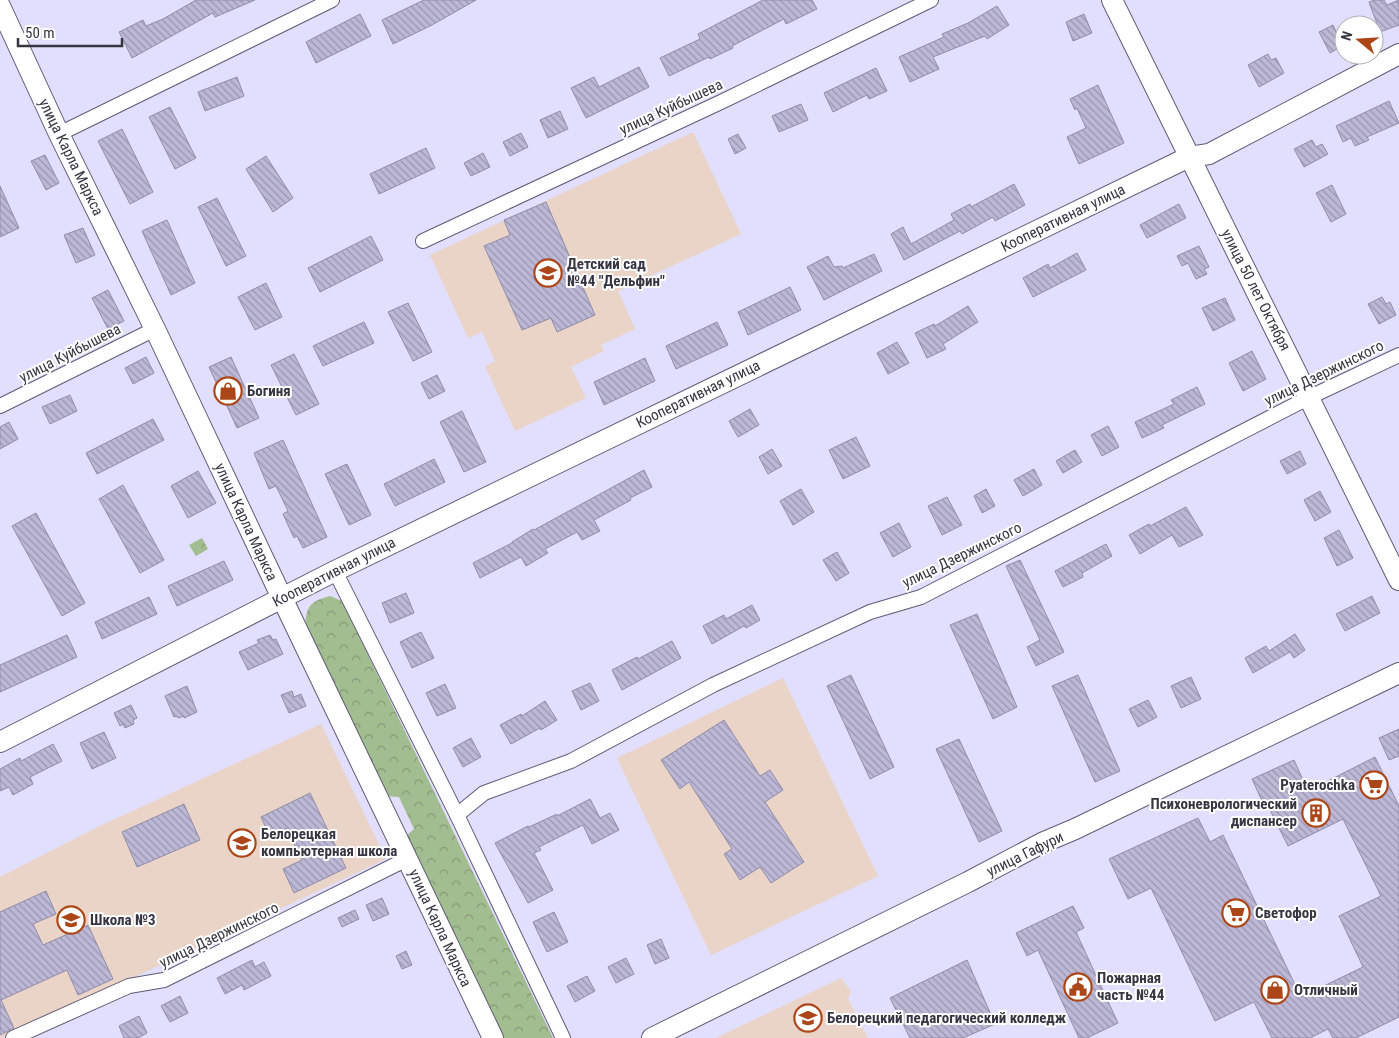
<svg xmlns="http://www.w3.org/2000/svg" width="1399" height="1038" font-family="'Roboto Condensed',sans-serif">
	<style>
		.education { fill: #ead4c7 }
		.park { fill: url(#park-crowns) }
		.building { fill: url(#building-back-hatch); stroke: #918da9 }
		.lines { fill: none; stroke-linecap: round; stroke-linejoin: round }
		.street-casing { stroke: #5f5b75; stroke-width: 16 }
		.secondary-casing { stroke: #5f5b75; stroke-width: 22 }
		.street { stroke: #fff; stroke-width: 14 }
		.secondary { stroke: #fff; stroke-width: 20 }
		.labels { text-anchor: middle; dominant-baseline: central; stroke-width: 4; stroke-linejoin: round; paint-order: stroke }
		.street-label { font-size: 15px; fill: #363541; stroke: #fff }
		.poi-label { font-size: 15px; font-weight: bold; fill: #363541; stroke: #fff; text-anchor: start }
	</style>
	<defs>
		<pattern id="park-crowns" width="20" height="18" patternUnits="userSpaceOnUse" patternTransform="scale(1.25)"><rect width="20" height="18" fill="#a2bd90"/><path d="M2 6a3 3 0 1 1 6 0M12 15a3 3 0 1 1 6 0" fill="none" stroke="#859a77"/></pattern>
		<pattern id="building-back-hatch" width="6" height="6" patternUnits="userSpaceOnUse" patternTransform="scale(1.25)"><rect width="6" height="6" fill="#bcb8d6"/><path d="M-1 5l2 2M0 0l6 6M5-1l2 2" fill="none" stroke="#9a96af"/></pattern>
	</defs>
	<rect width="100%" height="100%" fill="#e2defd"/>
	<!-- education -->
	<g class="education">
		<path d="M693 132 741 234 618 291 635 329 601 345 604 351 571 367 586 398 515 431 485 366 495 361 482 332 468 338 430 255Z"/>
		<path d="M783 678 878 876 711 955 617 758Z"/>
		<path d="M321 724 386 859 124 982 0 1038V877L98 827Z"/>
		<path d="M841 978 851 991 848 999 868 1038H716Z"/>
	</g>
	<!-- park -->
	<g class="park">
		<path d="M202 538 208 549 196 556 189 545Z"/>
		<path d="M330 596 342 601 553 1038H504L404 838 414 829 399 797 384 796 305 631C306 608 307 602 330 596Z"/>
	</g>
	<!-- building -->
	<g class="building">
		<path d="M196 0H255L215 17 213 13 132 58 119 32 143 20 146 26 163 19Z"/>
		<path d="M424 0H476L432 25 393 44 382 20Z"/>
		<path d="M763 0H812L817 9 786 24 784 19 732 46 733 48 710 59 709 57 669 76 660 58 700 39 698 34Z"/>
		<path d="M1375 0H1384L1387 5 1399 0V25L1380 32 1369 2Z"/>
		<path d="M997 6 1009 25 987 39 985 36 933 57 939 69 910 82 899 57 944 37 942 34 968 23Z"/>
		<path d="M360 14 371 36 316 63 306 42Z"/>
		<path d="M1084 14 1092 33 1073 41 1066 22Z"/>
		<path d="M1333 25 1337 34 1344 31V45L1330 53 1319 32Z"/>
		<path d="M1268 54 1271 60 1276 58 1284 73 1259 87 1248 65Z"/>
		<path d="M639 67 649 87 586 118 571 88 594 77 599 87Z"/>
		<path d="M876 68 887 91 869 99 867 95 833 112 824 93Z"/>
		<path d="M237 77 244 96 205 111 198 92Z"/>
		<path d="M1098 85 1124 143 1079 164 1067 137 1086 128 1077 108 1075 110 1070 99Z"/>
		<path d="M1389 101 1399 123 1367 137 1369 140 1355 146 1351 138 1343 142 1336 126Z"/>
		<path d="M801 104 808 120 779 132 772 116Z"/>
		<path d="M170 107 196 158 175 169 149 117Z"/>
		<path d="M560 111 568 129 548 138 540 120Z"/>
		<path d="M122 129 153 192 130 204 98 141Z"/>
		<path d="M521 133 528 147 510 156 503 142Z"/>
		<path d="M738 134 746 148 735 154 728 139Z"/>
		<path d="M1312 140 1316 147 1322 144 1328 154 1304 167 1294 149Z"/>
		<path d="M426 148 435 168 379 194 370 174Z"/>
		<path d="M483 153 490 167 471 176 464 163Z"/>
		<path d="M45 155 59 183 46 190 31 161Z"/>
		<path d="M266 156 293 198 273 212 246 169Z"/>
		<path d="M1014 184 1025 205 995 221 993 217 962 234 960 231 904 260 891 234 903 227 911 244 954 220 951 214 970 204 971 207Z"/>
		<path d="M1332 185 1346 214 1331 222 1316 193Z"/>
		<path d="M0 186 19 228 0 237Z"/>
		<path d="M217 198 246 256 226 266 198 207Z"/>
		<path d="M546 202 595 315 557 332 551 318 522 330 484 246 510 235 504 220Z"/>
		<path d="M1179 204 1186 218 1147 238 1140 225Z"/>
		<path d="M167 220 195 283 171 295 142 231Z"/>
		<path d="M83 228 95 255 76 263 64 235Z"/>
		<path d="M371 236 383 260 320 292 308 268Z"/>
		<path d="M1199 246 1209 267 1204 269 1207 274 1196 279 1188 263 1182 266 1177 256Z"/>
		<path d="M1077 253 1086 270 1033 297 1023 278 1048 264 1050 268Z"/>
		<path d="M874 254 882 271 824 300 807 267 828 256 834 267 842 266 843 268Z"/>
		<path d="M266 283 282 317 255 330 238 297Z"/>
		<path d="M790 287 801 310 748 335 738 312Z"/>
		<path d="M108 290 124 321 108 329 92 298Z"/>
		<path d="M1382 297 1386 304 1390 302 1396 315 1379 324 1368 304Z"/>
		<path d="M1225 298 1235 320 1213 331 1202 308Z"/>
		<path d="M408 303 432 352 413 361 388 312Z"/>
		<path d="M968 306 978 322 943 344 946 349 927 358 915 333 934 324 935 326Z"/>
		<path d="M364 322 374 343 323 366 313 346Z"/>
		<path d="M717 322 728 345 676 369 666 346Z"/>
		<path d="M897 342 909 363 888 374 877 353Z"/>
		<path d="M1252 351 1266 379 1243 391 1229 363Z"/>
		<path d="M294 354 319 404 296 415 271 365Z"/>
		<path d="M146 357 154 373 133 384 125 368Z"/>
		<path d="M231 357 259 418 237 428 209 367Z"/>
		<path d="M645 358 655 381 604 405 594 382Z"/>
		<path d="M437 375 445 391 429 399 421 383Z"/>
		<path d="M1197 387 1205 404 1162 425 1164 428 1142 438 1135 422 1174 404 1171 400Z"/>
		<path d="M70 395 77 411 50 424 42 407Z"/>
		<path d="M750 409 759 425 738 437 729 421Z"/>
		<path d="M462 411 486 462 464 472 440 422Z"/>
		<path d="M153 419 164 440 97 474 86 453Z"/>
		<path d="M9 422 18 439 0 449V427Z"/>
		<path d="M1108 426 1119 447 1102 456 1091 435Z"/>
		<path d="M856 437 870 466 843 479 829 450Z"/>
		<path d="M283 440 327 537 303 548 297 536 294 538 283 514 288 511 276 486 269 489 254 453Z"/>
		<path d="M772 449 782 466 768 474 759 457Z"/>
		<path d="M1075 450 1082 462 1063 473 1056 461Z"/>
		<path d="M1300 451 1306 464 1287 474 1280 461Z"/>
		<path d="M434 459 445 482 395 506 384 484Z"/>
		<path d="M347 464 371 515 349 525 325 474Z"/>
		<path d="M1034 469 1042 485 1023 496 1014 480Z"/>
		<path d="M644 470 652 487 630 498 631 500 594 520 600 531 582 540 577 532 545 549 548 553 526 566 521 557 480 578 473 563 512 543V542L533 529 534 530Z"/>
		<path d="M198 471 216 503 188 518 171 486Z"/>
		<path d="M123 485 164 560 140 573 99 499Z"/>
		<path d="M801 489 814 512 793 525 780 501Z"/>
		<path d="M986 489 995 506 982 513 974 496Z"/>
		<path d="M1320 491 1331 512 1315 521 1304 500Z"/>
		<path d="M947 497 962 525 942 535 928 506Z"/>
		<path d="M1186 507 1203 535 1179 547 1172 535 1140 554 1129 535 1149 524 1150 526Z"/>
		<path d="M36 513 85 603 62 616 12 526Z"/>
		<path d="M899 523 911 547 893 557 880 533Z"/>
		<path d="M1339 530 1353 558 1337 566 1324 538Z"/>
		<path d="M1106 544 1112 556 1082 573 1083 577 1063 587 1055 571Z"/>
		<path d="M837 552 849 573 836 581 823 560Z"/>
		<path d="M1020 560 1064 652 1036 666 1027 647 1040 640 1006 566Z"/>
		<path d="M224 561 233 580 177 606 168 586Z"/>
		<path d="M406 593 414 613 390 623 382 603Z"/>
		<path d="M1372 596 1380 613 1345 631 1336 614Z"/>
		<path d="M149 597 157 614 102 639 95 622Z"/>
		<path d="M752 605 760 620 746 628 744 626 712 644 703 626 724 615 726 619Z"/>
		<path d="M977 614 1017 707 993 719 950 625Z"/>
		<path d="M421 632 434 658 412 668 400 642Z"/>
		<path d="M1295 634 1305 650 1294 658 1290 652 1253 673 1245 658 1266 646 1269 651Z"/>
		<path d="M67 635 77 657 0 692V665Z"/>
		<path d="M270 635 273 640 276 639 283 654 248 670 239 652 259 643 257 640Z"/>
		<path d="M672 641 681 658 622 690 612 670 637 657 638 659Z"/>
		<path d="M851 675 894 767 870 779 827 686Z"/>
		<path d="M1078 675 1120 771 1095 782 1052 686Z"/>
		<path d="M1191 677 1201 699 1181 708 1171 686Z"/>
		<path d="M590 683 599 701 581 710 572 691Z"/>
		<path d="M445 684 456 708 437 716 426 693Z"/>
		<path d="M187 686 197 712 184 718V716L178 718 177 716 174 717 165 696Z"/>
		<path d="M292 691 294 697 301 694 306 706 289 713 281 695Z"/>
		<path d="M1148 700 1157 717 1138 727 1129 709Z"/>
		<path d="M545 701 557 720 541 730 540 728 511 744 500 725 521 714 522 716Z"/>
		<path d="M131 705 137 718 133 720 134 724 125 728 123 724 120 726 114 713Z"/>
		<path d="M724 720 760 776 770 770 783 790 765 802 804 862 771 883 760 867 740 880 724 854 732 849 689 782 680 789 661 760Z"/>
		<path d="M1399 729V756L1389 760 1379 738Z"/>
		<path d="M104 732 116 758 92 769 80 743Z"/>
		<path d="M471 738 481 757 463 767 453 748Z"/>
		<path d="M959 739 1002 831 979 842 936 749Z"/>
		<path d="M53 744 62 761 30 777 33 784 13 795 9 787 0 791V769L20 758 21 761Z"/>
		<path d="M1375 757 1399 806V1017L1356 1038H1333L1328 1029 1310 1038H1272L1254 1002 1215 1021 1151 888 1128 899 1109 859 1198 818 1210 842 1223 835 1301 997 1363 967 1339 916 1381 896 1343 819 1288 846 1265 800 1262 801 1252 779 1294 760 1308 791Z"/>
		<path d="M310 793 346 868 294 893 283 869 302 860 286 828 270 836 261 817Z"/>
		<path d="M590 799 600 818 610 813 619 830 592 844 583 825 539 847 541 850 534 853 553 890 528 903 495 843 528 826 529 827 557 814V816Z"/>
		<path d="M184 804 200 840 137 867 122 832Z"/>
		<path d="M46 891 56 914 33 924 43 945 88 925 113 979 78 995 67 970 1 1000 14 1028 0 1035V912Z"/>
		<path d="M382 898 389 914 373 921 366 905Z"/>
		<path d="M1073 906 1084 928 1076 932 1118 1023 1087 1038H1079L1038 950 1027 956 1016 933Z"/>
		<path d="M355 910 359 919 342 927 338 918Z"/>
		<path d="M554 912 568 942 547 952 533 922Z"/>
		<path d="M661 939 669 958 655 964 647 945Z"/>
		<path d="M406 951 412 965 402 969 396 956Z"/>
		<path d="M626 958 634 974 616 983 608 967Z"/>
		<path d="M252 960 255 967 264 962 271 976 244 990 242 985 225 994 217 978Z"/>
		<path d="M967 960 995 1024 963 1038H910L890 998Z"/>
		<path d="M587 976 595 991 575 1002 567 986Z"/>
		<path d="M180 996 188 1013 170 1022 161 1006Z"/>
		<path d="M139 1016 147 1033 138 1038H124L119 1026Z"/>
	</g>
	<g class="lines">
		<!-- street casing -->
		<g class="street-casing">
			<g id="street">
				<path d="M59 134 332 0"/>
				<path d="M423 241 721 102 931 0"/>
				<path d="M0 406 155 329"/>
				<path d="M335 571 457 815 563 1038"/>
				<path d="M457 815 484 793 571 761 713 685 870 612 921 597 1310 397 1399 355"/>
				<path d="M13 1038 129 986 164 980 407 859"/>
			</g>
		</g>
		<!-- secondary casing -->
		<g class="secondary-casing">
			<g id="secondary">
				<path d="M1112 0 1399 580"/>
				<path d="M0 6 59 134 155 329 282 598 493 1038"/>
				<path d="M0 742 335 571 1189 157 1209 154 1399 54"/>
				<path d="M652 1038 968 882 1042 843 1075 829 1399 673"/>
			</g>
		</g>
		<!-- street -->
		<use href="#street" class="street"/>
		<!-- secondary -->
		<use href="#secondary" class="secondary"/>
	</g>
	<!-- icons -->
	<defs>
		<g id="school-ring" transform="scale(1.4375)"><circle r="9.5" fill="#fff" stroke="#ab4618" stroke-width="1.5"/><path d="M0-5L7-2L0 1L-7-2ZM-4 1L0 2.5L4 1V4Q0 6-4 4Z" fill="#ab4618"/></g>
		<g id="shop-ring" transform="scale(1.4375)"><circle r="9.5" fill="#fff" stroke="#ab4618" stroke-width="1.5"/><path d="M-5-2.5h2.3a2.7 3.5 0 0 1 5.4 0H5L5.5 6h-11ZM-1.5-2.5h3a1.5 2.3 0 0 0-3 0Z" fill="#ab4618"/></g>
		<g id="supermarket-ring" transform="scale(1.4375)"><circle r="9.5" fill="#fff" stroke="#ab4618" stroke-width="1.5"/><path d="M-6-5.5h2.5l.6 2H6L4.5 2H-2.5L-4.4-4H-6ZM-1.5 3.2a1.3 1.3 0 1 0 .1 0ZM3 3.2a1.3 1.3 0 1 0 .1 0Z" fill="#ab4618"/></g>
		<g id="building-ring" transform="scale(1.4375)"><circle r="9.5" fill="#fff" stroke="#ab4618" stroke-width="1.5"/><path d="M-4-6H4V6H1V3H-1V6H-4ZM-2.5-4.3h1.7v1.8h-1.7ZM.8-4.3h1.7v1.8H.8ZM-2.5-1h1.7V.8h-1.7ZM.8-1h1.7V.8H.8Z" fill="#ab4618"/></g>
		<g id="civic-ring" transform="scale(1.4375)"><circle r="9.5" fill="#fff" stroke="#ab4618" stroke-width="1.5"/><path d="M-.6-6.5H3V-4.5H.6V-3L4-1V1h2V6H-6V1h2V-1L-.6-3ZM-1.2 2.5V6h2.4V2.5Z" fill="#ab4618"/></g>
		<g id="university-ring" transform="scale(1.4375)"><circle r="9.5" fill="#fff" stroke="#ab4618" stroke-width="1.5"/><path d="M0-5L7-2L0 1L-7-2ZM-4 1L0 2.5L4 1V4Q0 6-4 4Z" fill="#ab4618"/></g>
	</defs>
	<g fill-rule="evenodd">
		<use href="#school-ring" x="548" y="273"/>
		<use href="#shop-ring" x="228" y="391"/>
		<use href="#supermarket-ring" x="1374" y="785"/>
		<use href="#building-ring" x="1316" y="813"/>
		<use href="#school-ring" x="242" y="843"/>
		<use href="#supermarket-ring" x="1236" y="913"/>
		<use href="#school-ring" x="71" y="920"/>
		<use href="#civic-ring" x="1078" y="987"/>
		<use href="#shop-ring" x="1275" y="990"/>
		<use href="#university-ring" x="808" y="1018"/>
	</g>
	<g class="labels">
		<!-- street labels -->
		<g class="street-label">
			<text transform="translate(671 107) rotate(-25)">улица Куйбышева</text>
			<text transform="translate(71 157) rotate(64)">улица Карла Маркса</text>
			<text transform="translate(1063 218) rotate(-26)">Кооперативная улица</text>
			<text transform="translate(1256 290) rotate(63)">улица 50 лет Октября</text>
			<text transform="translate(70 353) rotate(-27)">улица Куйбышева</text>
			<text transform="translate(1324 373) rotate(-26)">улица Дзержинского</text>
			<text transform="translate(698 394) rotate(-26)">Кооперативная улица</text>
			<text transform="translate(246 522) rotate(65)">улица Карла Маркса</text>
			<text transform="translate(962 555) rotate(-26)">улица Дзержинского</text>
			<text transform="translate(334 572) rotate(-27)">Кооперативная улица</text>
			<text transform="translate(1025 854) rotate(-26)">улица Гафури</text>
			<text transform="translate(440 928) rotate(65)">улица Карла Маркса</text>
			<text transform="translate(219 935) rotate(-26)">улица Дзержинского</text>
		</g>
		<!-- poi labels -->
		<g class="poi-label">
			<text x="567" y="264">Детский сад<tspan x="567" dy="17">№44 "Дельфин"</tspan></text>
			<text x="247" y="391">Богиня</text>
			<text x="1355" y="785" text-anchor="end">Pyaterochka</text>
			<text x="1297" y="804" text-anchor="end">Психоневрологический<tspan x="1297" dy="17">диспансер</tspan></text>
			<text x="261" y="834">Белорецкая<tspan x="261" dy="17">компьютерная школа</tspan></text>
			<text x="1255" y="913">Светофор</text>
			<text x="90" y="920">Школа №3</text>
			<text x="1097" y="978">Пожарная<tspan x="1097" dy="17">часть №44</tspan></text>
			<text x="1294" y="990">Отличный</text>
			<text x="827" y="1018">Белорецкий педагогический колледж</text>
		</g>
	</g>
	<!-- north arrow -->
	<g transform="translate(1359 40) rotate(288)"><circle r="24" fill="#ffffff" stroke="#afaeb3"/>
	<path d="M0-4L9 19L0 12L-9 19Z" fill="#ab4618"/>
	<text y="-8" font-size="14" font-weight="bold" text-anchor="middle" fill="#363541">N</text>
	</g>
	<!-- scale -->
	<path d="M18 38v8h104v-8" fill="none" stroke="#363541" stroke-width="2.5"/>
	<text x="25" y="38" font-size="15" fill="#363541" stroke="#ffffff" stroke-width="4" paint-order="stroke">50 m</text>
</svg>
